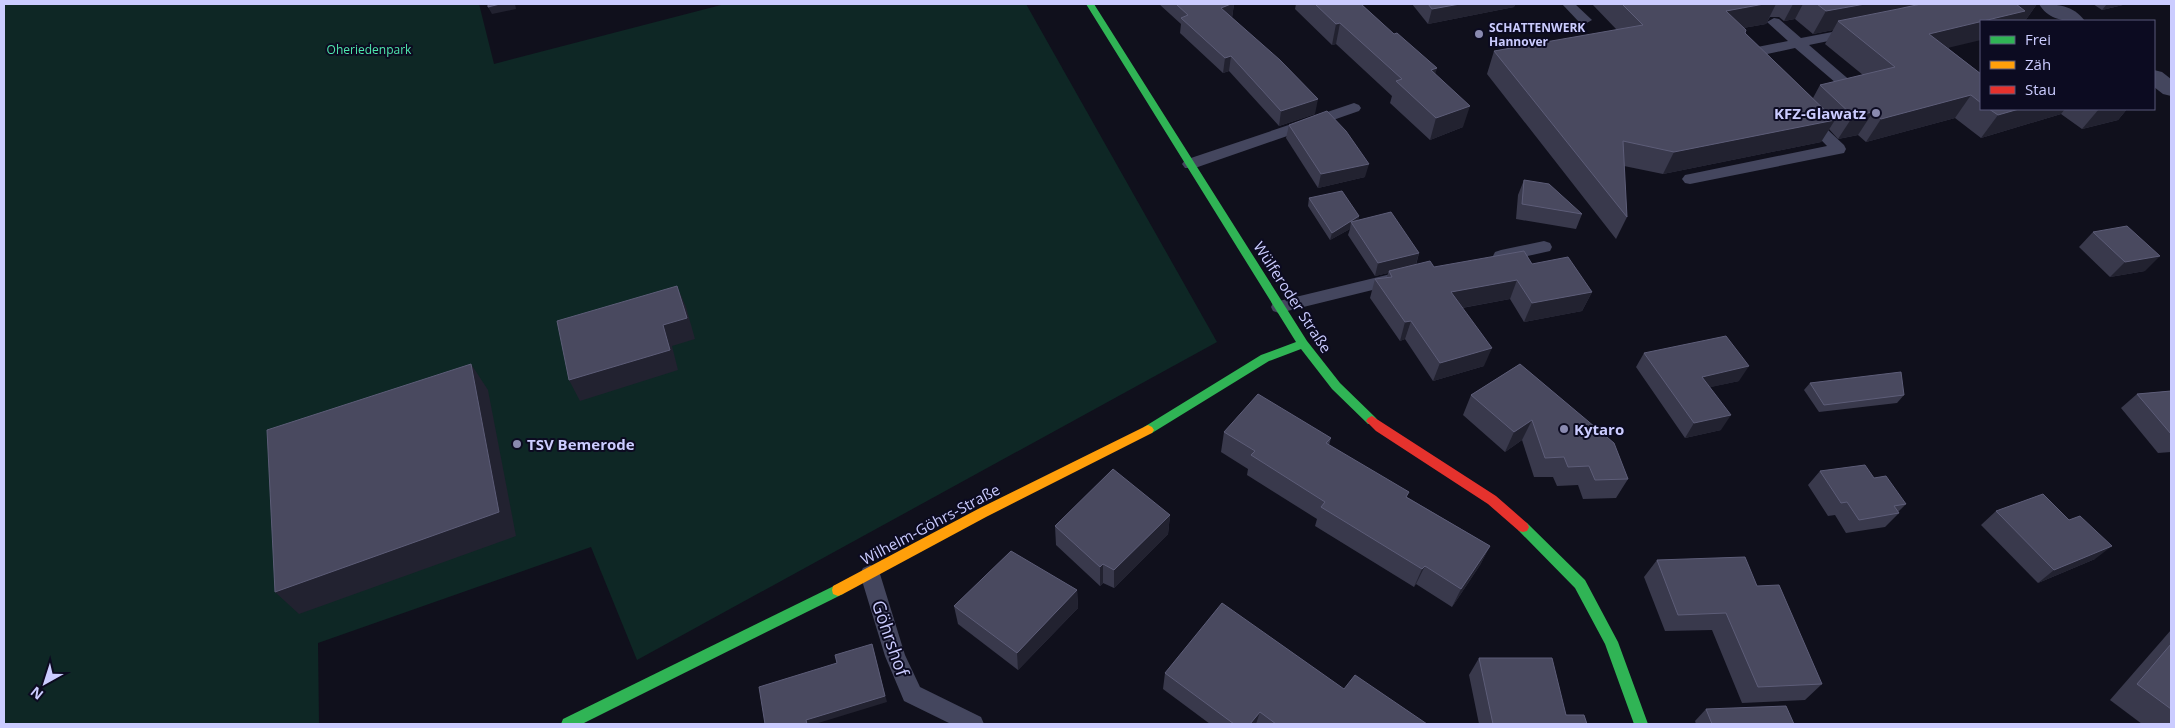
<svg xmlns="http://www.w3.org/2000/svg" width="2175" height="728" font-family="'Open Sans',sans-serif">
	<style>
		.green { fill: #0e2725 }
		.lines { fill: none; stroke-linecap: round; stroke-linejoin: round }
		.lane { fill: #44465e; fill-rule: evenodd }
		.street { fill: #44465e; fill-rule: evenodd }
		.fast { fill: #30b455; fill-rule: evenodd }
		.slow { fill: #ff9f0a; fill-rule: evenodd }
		.jam { fill: #e5322d; fill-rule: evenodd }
		.wall { fill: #39394c; fill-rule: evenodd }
		.shaded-wall { fill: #222230 }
		.building { fill: #49495f; stroke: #5d5d78 }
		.poi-dot { fill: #8a8ab0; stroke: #0c0b21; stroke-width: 2 }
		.labels { text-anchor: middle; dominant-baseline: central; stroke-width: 4; stroke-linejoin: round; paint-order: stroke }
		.far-poi-label { font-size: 12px; font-weight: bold; fill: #cbccff; stroke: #0c0b21; text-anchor: start }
		.far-park-label { font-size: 12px; fill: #4fe7ad; stroke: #0c0b21 }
		.poi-label { font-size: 15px; font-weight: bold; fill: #cbccff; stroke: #0c0b21; text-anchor: start }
		.street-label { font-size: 15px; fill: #cbccff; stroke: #0c0b21 }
		.near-street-label { font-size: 18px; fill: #cbccff; stroke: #0c0b21 }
	</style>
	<rect width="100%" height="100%" fill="#10101c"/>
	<!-- green -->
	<path class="green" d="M4 4H479L494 64 725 4H1026L1217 342 637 660 591 547 318 643 319 724H4Z"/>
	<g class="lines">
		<!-- lane -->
		<g class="lane">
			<path d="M1562 4H1575L1592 20 1585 24 1580 23Z"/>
			<path d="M1774 18 1779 19 1801 38 1853 28 1858 29 1860 32 1858 35 1809 45 1853 83 1855 86 1853 89H1843L1795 48 1744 59 1737 57 1735 54 1737 51 1788 41 1767 22Z"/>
			<path d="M1354 103 1359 105 1361 108 1359 111 1195 168H1185L1182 164 1185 160Z"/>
			<path d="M1808 114 1813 116 1844 145 1846 149 1844 153 1690 184 1685 183 1682 179 1685 175 1690 174 1827 146 1801 119 1803 116Z"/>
			<path d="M1544 241 1550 243 1552 247 1550 251 1501 262 1495 260 1493 256 1495 252 1501 250Z"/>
			<path d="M1395 273 1401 275 1403 279 1401 283 1279 313 1273 311 1271 307 1273 303 1279 301Z"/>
			<path d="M870 565 877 568 880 574 905 655 920 687 981 717 984 724H951L904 701 885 656 860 574 863 568Z"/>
		</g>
		<!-- street -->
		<g class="street">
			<path d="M2039 4C2057 4 2073 5 2085 21 2067 22 2049 21 2039 4Z"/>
			<path d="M2154 70 2162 72 2171 79V96L2163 94 2154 87Z"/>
		</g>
		<!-- fast -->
		<g class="fast">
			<path d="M1086 4H1094L1307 341 1340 383 1376 418 1378 421 1376 424H1368L1332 389 1301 349 1269 361 1152 433H1144L1142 430 1144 427 1261 355 1296 342Z"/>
			<path d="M1523 522 1527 523 1585 580 1618 642 1648 724H1634L1605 644 1575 588 1519 531 1517 527 1519 523Z"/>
			<path d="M838 584 843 586 844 590 843 594 582 724H561L563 719Z"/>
		</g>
		<!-- slow -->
		<path class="slow" d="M1148 425 1152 427 1154 430 1152 433 986 517 843 594 838 596 833 594 832 590 833 586 978 509Z"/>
		<!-- jam -->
		<path class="jam" d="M1372 416 1496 496 1527 523 1529 527 1527 531 1523 532 1519 531 1488 504 1376 431 1366 421 1368 418Z"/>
	</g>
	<!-- wall -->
	<g class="wall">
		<path d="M1159 4H1234L1232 18 1315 114 1279 126 1229 71 1223 73 1180 33 1181 24Z"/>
		<path d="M1296 4H1361L1435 74 1463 127 1430 140 1390 103 1392 96 1336 44 1332 45 1295 9Z"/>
		<path d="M1412 4H1515L1514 7 1428 24Z"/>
		<path d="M1592 4H2037L2025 21H1981L1948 48 1981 74V109H2127L2118 120 2082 129 2061 114 1981 138 1955 118 1866 142 1858 135 1838 139 1829 129 1821 142 1663 174 1624 166 1627 217 1616 239 1487 74 1494 51 1617 30ZM1770 17H1779L1784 21 1795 19 1813 34 1833 30 1825 44 1863 75 1820 85 1813 98 1745 33 1743 28 1766 24Z"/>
		<path d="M2093 4H2127L2102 10Z"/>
		<path d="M1289 125 1365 177 1318 188 1286 138Z"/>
		<path d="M1524 180 1582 214 1576 229 1516 219 1518 195Z"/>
		<path d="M1309 198 1359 216 1358 220 1419 253 1416 265 1434 267 1532 264 1592 292 1582 311 1524 322 1510 299 1462 308 1484 366 1433 381 1405 339 1400 341 1370 298 1375 279 1387 277 1388 273 1375 276 1348 235 1350 229 1330 240 1308 206Z"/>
		<path d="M2093 232 2145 271 2110 277 2079 247Z"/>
		<path d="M1644 353 1739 381 1710 387 1721 430 1685 438 1636 367Z"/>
		<path d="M1520 364 1628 479 1616 498 1583 499 1578 485 1557 486 1553 477H1534L1522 440 1505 452 1463 415 1471 395Z"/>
		<path d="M1810 383 1904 395 1897 403 1819 412 1804 390Z"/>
		<path d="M2171 391V452L2158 453 2121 408 2137 394Z"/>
		<path d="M1224 432 1331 438 1329 445 1407 497 1490 546 1480 565 1452 607 1416 584 1414 587 1315 526 1317 519 1247 475 1248 469 1221 452Z"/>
		<path d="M1820 471 1874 478 1906 504 1898 512 1899 513 1885 527 1846 533 1835 515 1828 516 1808 485Z"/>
		<path d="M1996 511 2095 559 2038 583 1981 525Z"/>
		<path d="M1170 515 1168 534 1114 588 1103 583 1100 586 1056 545 1055 526Z"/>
		<path d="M1657 560 1757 586 1822 684 1805 700 1742 703 1712 630 1665 631 1644 577Z"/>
		<path d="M1077 590 1078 608 1018 670 958 624 954 606Z"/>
		<path d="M2171 630V724H2142L2110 700Z"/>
		<path d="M1479 658 1566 715 1587 724H1479L1469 675Z"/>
		<path d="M1165 673 1344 689 1427 724H1210L1163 689Z"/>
		<path d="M1706 709 1794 724H1696L1695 721Z"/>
	</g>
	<!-- shaded-wall -->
	<g class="shaded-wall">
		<path d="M500 4H515L516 9 492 14 488 7Z"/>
		<path d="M1231 4H1234L1232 18 1221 8Z"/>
		<path d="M1460 4H1515L1514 7 1428 24 1432 9Z"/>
		<path d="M1764 4H1776L1766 24 1715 33 1726 11Z"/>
		<path d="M1793 4H1803L1795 19 1784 21Z"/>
		<path d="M1865 4H1948L1838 21 1833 30 1813 34 1826 11Z"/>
		<path d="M2016 4H2037L2025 21H1981V40L1914 56 1929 34Z"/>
		<path d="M2107 4H2127L2102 10Z"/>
		<path d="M1340 23 1336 44 1332 45 1336 24Z"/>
		<path d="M1231 56 1229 71 1223 73 1225 58Z"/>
		<path d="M1437 68 1431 89V70Z"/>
		<path d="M1971 95 1955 118 1866 142 1881 119Z"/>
		<path d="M1318 99 1315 114 1279 126 1281 111Z"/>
		<path d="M1470 106 1463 127 1430 140 1436 118Z"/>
		<path d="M2019 109H2065L2061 114 1981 138 1998 115Z"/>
		<path d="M2099 109H2127L2118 120 2082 129Z"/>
		<path d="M1873 112 1858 135 1838 139 1853 116Z"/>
		<path d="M1835 120 1821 142 1663 174 1674 152Z"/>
		<path d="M1369 164 1365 177 1318 188 1321 174Z"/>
		<path d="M1359 216 1357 224 1351 222 1350 229 1330 240 1332 233Z"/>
		<path d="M1419 253 1415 267 1389 271 1388 273 1375 276 1378 263Z"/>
		<path d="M2160 256 2145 271 2110 277 2125 262Z"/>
		<path d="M1517 280 1510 299 1444 311 1451 292Z"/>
		<path d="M677 286 686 307 695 339 672 346 678 370 580 401 569 380 663 325Z"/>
		<path d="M1592 292 1582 311 1524 322 1532 303Z"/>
		<path d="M1411 321 1405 339 1400 341 1405 322Z"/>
		<path d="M1492 348 1484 366 1433 381 1440 363Z"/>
		<path d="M471 364 488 390 516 536 299 614 275 592Z"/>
		<path d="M1749 366 1739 381 1693 391 1702 377Z"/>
		<path d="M1731 415 1721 430 1685 438 1694 423Z"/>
		<path d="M1532 420 1522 440 1505 452 1514 432Z"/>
		<path d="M1170 515 1168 534 1114 588V570Z"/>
		<path d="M1490 546 1480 565 1452 607 1461 589Z"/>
		<path d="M2112 546 2095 559 2038 583 2054 570Z"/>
		<path d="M1103 564V583L1100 586V567Z"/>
		<path d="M1425 566 1416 584 1414 587 1422 569Z"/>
		<path d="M1077 590 1078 608 1018 670 1017 653Z"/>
		<path d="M872 644 887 702 815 724H807L806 720Z"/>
		<path d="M1260 712 1256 724H1250Z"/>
	</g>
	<!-- building -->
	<g class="building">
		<path d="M488 4H500L488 7Z"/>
		<path d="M1176 4H1231L1221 8 1280 60 1318 99 1281 111 1231 56 1225 58 1181 18 1188 15Z"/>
		<path d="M1315 4H1361L1394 34 1397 33 1437 68 1431 70 1470 106 1436 118 1396 81 1402 79 1340 23 1336 24Z"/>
		<path d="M1428 4H1460L1432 9Z"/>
		<path d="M1622 4H1764L1726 11 1746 30 1745 33 1835 120 1674 152 1623 141 1627 217 1494 51 1643 25Z"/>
		<path d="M1817 4H1865L1826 11Z"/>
		<path d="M1921 4H2018H2016L2025 11 1929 34 1981 74V103L1971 95 1881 119 1873 112 1853 116 1820 85 1895 67 1838 21 1898 9Z"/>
		<path d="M1989 109H2019L1998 115Z"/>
		<path d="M1327 111 1346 131 1369 164 1321 174 1289 125Z"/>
		<path d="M1524 180 1549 184 1582 214 1522 204Z"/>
		<path d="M1342 191 1359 216 1332 233 1309 198Z"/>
		<path d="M1391 212 1419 253 1378 263 1351 222Z"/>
		<path d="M2127 226 2160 256 2125 262 2093 232Z"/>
		<path d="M1524 251 1532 264 1568 257 1592 292 1532 303 1517 280 1451 292 1492 348 1440 363 1411 321 1405 322 1375 279 1392 277 1389 271 1430 261 1434 267Z"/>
		<path d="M677 286 687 318 663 325 670 350 569 380 557 321Z"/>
		<path d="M1726 336 1749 366 1702 377 1731 415 1694 423 1644 353Z"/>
		<path d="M471 364 499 512 275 592 267 430Z"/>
		<path d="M1520 364 1614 443 1628 479 1595 480 1589 466 1568 467 1564 457 1545 458 1532 420 1514 432 1471 395Z"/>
		<path d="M1901 372 1904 395 1824 405 1810 383Z"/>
		<path d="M2171 391V434L2137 394Z"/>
		<path d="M1258 394 1331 438 1326 443 1409 492 1406 497 1490 546 1461 589 1425 566 1422 569 1321 507 1325 502 1251 455 1255 451 1224 432Z"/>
		<path d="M1865 465 1874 478 1886 476 1906 504 1894 506 1899 513 1859 520 1847 502 1841 503 1820 471Z"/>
		<path d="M1113 469 1170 515 1114 570 1103 564 1100 567 1055 526Z"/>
		<path d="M2043 494 2069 520 2080 516 2112 546 2054 570 1996 511Z"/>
		<path d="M1011 551 1077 590 1017 653 954 606Z"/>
		<path d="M1745 557 1757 586 1779 585 1822 684 1758 687 1726 613 1678 615 1657 560Z"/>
		<path d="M1222 603 1344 689 1355 675 1427 724H1276L1260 712 1250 724H1234L1165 673Z"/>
		<path d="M872 644 885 696 806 720 807 724H765L759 687 837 663 835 655Z"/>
		<path d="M2171 644V709L2137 684Z"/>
		<path d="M1479 658H1552L1566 715H1584L1587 724H1493Z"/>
		<path d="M1786 706 1794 724H1712L1706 709Z"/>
	</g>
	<!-- markers -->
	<g class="poi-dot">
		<circle cx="1479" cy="34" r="5"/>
		<circle cx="1876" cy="113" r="5"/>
		<circle cx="1564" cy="429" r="5"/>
		<circle cx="517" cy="444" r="5"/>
	</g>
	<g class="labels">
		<!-- far-poi labels -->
		<g class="far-poi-label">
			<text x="1489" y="27">SCHATTENWERK<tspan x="1489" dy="14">Hannover</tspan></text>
		</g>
		<!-- far-park labels -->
		<g class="far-park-label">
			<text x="369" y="49">Oheriedenpark</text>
		</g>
		<!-- poi labels -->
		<g class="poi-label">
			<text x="1866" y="113" text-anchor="end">KFZ-Glawatz</text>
			<text x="1574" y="429">Kytaro</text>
			<text x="527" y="444">TSV Bemerode</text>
		</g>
		<!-- street labels -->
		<g class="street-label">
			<text transform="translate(1293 297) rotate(57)">Wülferoder Straße</text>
			<text transform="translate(930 524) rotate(-28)">Wilhelm-Göhrs-Straße</text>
		</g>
		<!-- near-street labels -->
		<g class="near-street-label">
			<text transform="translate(891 638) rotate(71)">Göhrshof</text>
		</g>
	</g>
	<!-- border -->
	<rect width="2175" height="728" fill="none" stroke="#cbccff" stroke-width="10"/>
	<!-- legend -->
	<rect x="1980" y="20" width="175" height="90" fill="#0c0b21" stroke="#58587a"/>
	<rect x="1990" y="36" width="25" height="8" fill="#30b455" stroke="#58587a"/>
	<text x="2025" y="45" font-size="15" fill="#cbccff">Frei</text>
	<rect x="1990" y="61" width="25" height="8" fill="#ff9f0a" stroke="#58587a"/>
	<text x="2025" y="70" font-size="15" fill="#cbccff">Zäh</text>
	<rect x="1990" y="86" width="25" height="8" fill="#e5322d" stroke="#58587a"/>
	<text x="2025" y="95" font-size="15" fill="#cbccff">Stau</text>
	<!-- north arrow -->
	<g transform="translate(45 683) rotate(219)" stroke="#0c0b21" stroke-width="4" paint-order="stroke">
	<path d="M0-4L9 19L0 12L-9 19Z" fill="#cbccff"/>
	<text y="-8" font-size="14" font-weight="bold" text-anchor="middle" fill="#cbccff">N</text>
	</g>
</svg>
